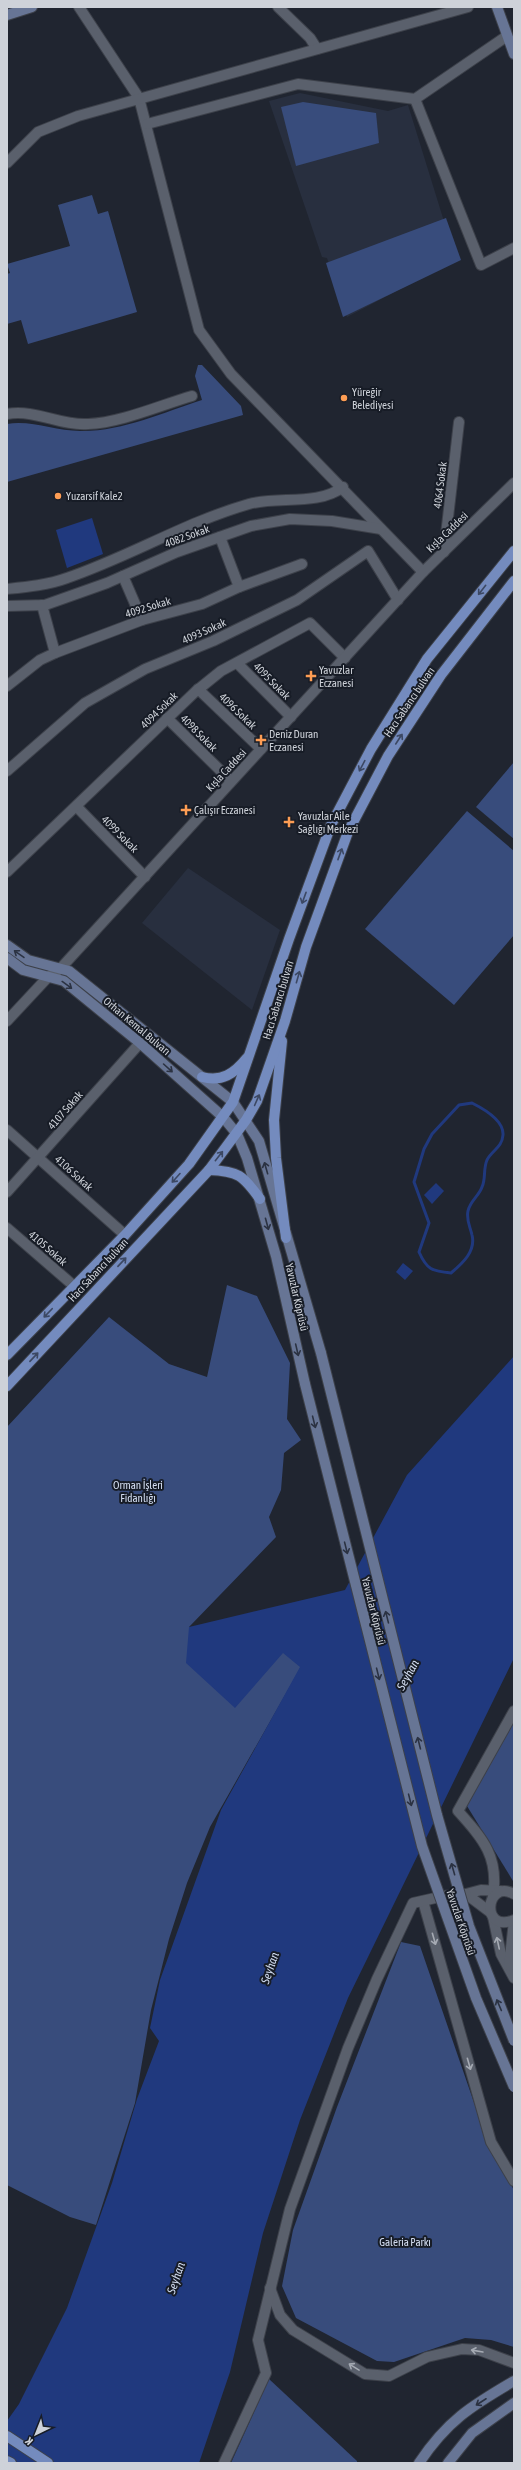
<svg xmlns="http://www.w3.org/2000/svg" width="521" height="2470" font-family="'Asap Condensed',sans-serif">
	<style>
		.built { fill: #282f3f }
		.green { fill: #384c7c }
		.water { fill: #20397e }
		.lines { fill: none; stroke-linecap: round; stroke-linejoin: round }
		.stream { stroke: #20397e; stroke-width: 3 }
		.minor-casing { stroke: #3d414a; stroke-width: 12 }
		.tertiary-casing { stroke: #3d414a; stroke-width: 12 }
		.secondary-casing { stroke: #3d414a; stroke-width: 12 }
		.primary-casing { stroke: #3d414a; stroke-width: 12 }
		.minor { stroke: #5a606c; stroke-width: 10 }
		.tertiary { stroke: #5a606c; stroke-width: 10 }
		.secondary { stroke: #677595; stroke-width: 10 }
		.primary { stroke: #748bbe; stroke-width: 10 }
		.secondary-bridge-casing { stroke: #3d414a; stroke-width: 12; stroke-linecap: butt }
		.secondary-bridge { stroke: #677595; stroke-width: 10 }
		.oneway { stroke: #3c4863 }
		.oneway2 { stroke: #2b3242 }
		.oneway3 { stroke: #a5aab3 }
		.poi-dot { fill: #fd9d54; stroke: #171c26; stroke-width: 1.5 }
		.labels { text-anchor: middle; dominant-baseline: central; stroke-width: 4; stroke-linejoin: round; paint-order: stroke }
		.poi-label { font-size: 11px; fill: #ced2d9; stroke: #171c26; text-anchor: start }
		.street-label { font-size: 11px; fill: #ced2d9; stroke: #171c26 }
		.park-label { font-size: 11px; fill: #d5dff3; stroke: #171c26 }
		.water-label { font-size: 12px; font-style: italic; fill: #d3ddf1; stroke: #171c26 }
	</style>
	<rect width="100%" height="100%" fill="#202530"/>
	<!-- built -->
	<g class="built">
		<path d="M300 93 388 111 408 105 456 260 347 317 327 258 322 257 269 101Z"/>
		<path d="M188 868 280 930 252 1010 142 923Z"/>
	</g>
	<!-- green -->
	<g class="green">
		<path d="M303 102 376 113 379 143 296 166 281 107Z"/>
		<path d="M92 195 98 214 108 211 137 312 28 344 21 320 7 324V274L10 273 7 264 70 246 58 205Z"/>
		<path d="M446 218 461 260 343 317 326 263Z"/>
		<path d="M198 365H202L241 406 243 415 7 482V424C32 420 55 431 80 431 121 432 164 412 202 400L195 376Z"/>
		<path d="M514 762V839L476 807Z"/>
		<path d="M467 811 514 851V935L454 1005 365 929Z"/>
		<path d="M227 1285 257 1296 290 1363 287 1419 301 1440 284 1453 281 1490 269 1517 276 1537 189 1627 284 1652 301 1667 210 1827 187 1883 169 1939 151 2010 135 2103 96 2225 70 2217 7 2185V1427L109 1317 169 1364 207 1377Z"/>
		<path d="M514 1722V1881H513L467 1806Z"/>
		<path d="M401 1942 420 1946 490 2149 514 2190V2347L491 2340 465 2338 394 2362 377 2361 296 2318 282 2286 293 2230 337 2107Z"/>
		<path d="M269 2379 357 2461V2463H231Z"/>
	</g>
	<!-- water -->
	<g class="water">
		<path d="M92 518 103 554 67 568 56 530Z"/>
		<path d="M436 1183 444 1191 432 1204 424 1195Z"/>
		<path d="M403 1263 413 1271 405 1280 396 1272Z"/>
		<path d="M514 1356V1658L348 1998 300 2120 263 2233 230 2372 199 2463H7V2421L19 2404 67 2308 112 2183 137 2099 159 2041 150 2028 160 1980 221 1810 300 1667 283 1653 235 1708 186 1663 189 1627 345 1590 407 1475Z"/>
	</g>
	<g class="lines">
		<!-- stream -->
		<path class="stream" d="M472 1103C484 1109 504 1120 503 1135 502 1148 492 1150 487 1160 483 1169 486 1179 482 1187 479 1196 470 1201 468 1211 466 1220 470 1226 472 1235 476 1251 463 1263 451 1273 432 1271 427 1270 419 1252L429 1223 414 1182 424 1149 432 1134 459 1105Z"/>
		<!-- minor casing -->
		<g class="minor-casing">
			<g id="minor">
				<path d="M79 7 139 98 199 330 231 374 423 572"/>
				<path d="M278 7 310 38 317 49"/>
				<path d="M415 99 481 265 514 248"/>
				<path d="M147 124 298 84 415 99 507 36"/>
				<path d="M7 163 38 132 78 116 468 7"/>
				<path d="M7 414C36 409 60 426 88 424 120 423 161 405 192 396"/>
				<path d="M220 537 239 587"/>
				<path d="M444 552 459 422"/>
				<path d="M123 576 142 620"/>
				<path d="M7 589C27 587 48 585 67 578 129 557 186 522 249 504 279 496 318 506 343 487"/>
				<path d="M42 605 55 653"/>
				<path d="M7 606 45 605 107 583 177 552 251 526 290 519 332 521 381 529"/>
				<path d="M237 663 291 717"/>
				<path d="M7 686 40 660 55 653 142 620 202 604 239 587 302 564"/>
				<path d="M198 689 261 749"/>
				<path d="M167 718 231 781"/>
				<path d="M7 771 85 703 145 669 213 641 297 600 368 551 398 600"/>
				<path d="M77 807 145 877"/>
				<path d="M7 872 195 692 221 671 310 623 345 658"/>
				<path d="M7 1021 48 977 60 969 423 572 514 483"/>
				<path d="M7 1130 125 1235"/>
				<path d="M7 1192 140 1043"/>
				<path d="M7 1228 74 1286"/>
				<path d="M493 1897C499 1857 484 1840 458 1811L514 1711"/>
				<path d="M423 1901 491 2142 514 2181"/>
				<path d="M490 1912 466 1894 481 1890 500 1891"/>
				<path d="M493 1917 501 1954 514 1978"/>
				<path d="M509 1966 514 1921"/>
				<path d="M270 2288 280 2315 293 2330 365 2374 389 2376 427 2357 462 2349 479 2350 514 2363"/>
				<path d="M224 2463 266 2373 258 2340 290 2209 348 2048 377 1979 413 1903 444 1896 466 1894"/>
			</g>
		</g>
		<!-- tertiary casing -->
		<g class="tertiary-casing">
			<path id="tertiary" d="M514 1894C485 1878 480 1934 514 1920"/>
		</g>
		<!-- secondary casing -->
		<g class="secondary-casing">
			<g id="secondary">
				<path d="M497 7 514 54"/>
				<path d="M7 15 32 7"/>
				<path d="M7 945 28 960 69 971 233 1102 259 1141 321 1353"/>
				<path d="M7 958 23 970 64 981 140 1043 223 1117 237 1134 247 1158 276 1256 305 1384"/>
				<path d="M419 2463C447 2421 471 2406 514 2381"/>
				<path d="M448 2463 472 2433 514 2403"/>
			</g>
		</g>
		<!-- primary casing -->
		<g class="primary-casing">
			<g id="primary">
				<path d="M282 1041 274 1120 276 1158 286 1238"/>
				<path d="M202 1077C222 1082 234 1074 247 1058"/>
				<path d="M209 1170C238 1171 243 1175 260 1199"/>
				<path d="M7 1355 125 1235 189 1164 233 1102 289 939 331 825 371 749 427 659 514 551"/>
				<path d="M7 1386 209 1170 246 1120 257 1101 285 1021 306 947 348 832 388 756 441 675 514 581"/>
				<path d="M7 2436 48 2463"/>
				<path d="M7 2461 11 2463"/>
			</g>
		</g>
		<!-- minor -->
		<use href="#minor" class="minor"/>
		<!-- tertiary -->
		<use href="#tertiary" class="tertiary"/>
		<!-- secondary -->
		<use href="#secondary" class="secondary"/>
		<!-- primary -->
		<use href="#primary" class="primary"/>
		<!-- secondary-bridge casing -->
		<g class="secondary-bridge-casing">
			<g id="secondary-bridge">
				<path d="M321 1353 437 1815 469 1926 514 2041"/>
				<path d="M305 1384 422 1846 476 1998 514 2087"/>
			</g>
		</g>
		<!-- secondary-bridge -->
		<use href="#secondary-bridge" class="secondary-bridge"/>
	</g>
	<!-- one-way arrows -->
	<defs><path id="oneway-shaft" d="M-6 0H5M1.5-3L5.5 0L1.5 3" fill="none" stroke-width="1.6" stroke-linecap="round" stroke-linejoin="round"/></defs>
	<g class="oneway">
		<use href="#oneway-shaft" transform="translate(482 590) rotate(128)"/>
		<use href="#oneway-shaft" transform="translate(399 739) rotate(-57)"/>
		<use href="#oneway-shaft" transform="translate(362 766) rotate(118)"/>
		<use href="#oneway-shaft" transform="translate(340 854) rotate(-70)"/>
		<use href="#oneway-shaft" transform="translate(304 898) rotate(110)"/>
		<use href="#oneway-shaft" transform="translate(298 977) rotate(-74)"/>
		<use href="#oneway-shaft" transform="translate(257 1100) rotate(-66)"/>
		<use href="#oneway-shaft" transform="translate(219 1156) rotate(-52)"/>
		<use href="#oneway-shaft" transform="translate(176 1178) rotate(132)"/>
		<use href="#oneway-shaft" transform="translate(122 1262) rotate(-47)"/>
		<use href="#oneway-shaft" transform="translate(48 1313) rotate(134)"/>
		<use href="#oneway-shaft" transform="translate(34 1357) rotate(-47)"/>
	</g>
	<g class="oneway2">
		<use href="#oneway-shaft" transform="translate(19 954) rotate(-145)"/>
		<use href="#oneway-shaft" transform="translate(67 985) rotate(36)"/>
		<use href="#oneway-shaft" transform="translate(168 1068) rotate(42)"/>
		<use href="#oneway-shaft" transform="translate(266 1168) rotate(-106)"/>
		<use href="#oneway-shaft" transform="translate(267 1224) rotate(75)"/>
		<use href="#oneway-shaft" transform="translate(297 1350) rotate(77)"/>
		<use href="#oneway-shaft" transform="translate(314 1422) rotate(76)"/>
		<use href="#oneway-shaft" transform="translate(346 1548) rotate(76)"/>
		<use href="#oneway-shaft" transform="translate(387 1617) rotate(-104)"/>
		<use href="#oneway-shaft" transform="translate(378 1674) rotate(76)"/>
		<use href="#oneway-shaft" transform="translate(419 1743) rotate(-104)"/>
		<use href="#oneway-shaft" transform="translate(410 1800) rotate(76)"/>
		<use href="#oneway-shaft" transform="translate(453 1869) rotate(-106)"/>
		<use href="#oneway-shaft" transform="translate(499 2005) rotate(-113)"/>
		<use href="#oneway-shaft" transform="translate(481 2402) rotate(147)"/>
	</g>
	<g class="oneway3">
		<use href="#oneway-shaft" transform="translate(434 1939) rotate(74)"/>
		<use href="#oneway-shaft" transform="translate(498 1943) rotate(-102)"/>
		<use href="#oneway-shaft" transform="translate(469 2064) rotate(74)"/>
		<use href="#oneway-shaft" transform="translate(477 2351) rotate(-170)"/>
		<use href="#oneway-shaft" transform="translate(354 2367) rotate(-148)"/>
	</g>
	<!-- markers -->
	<g class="poi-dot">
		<circle cx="344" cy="398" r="4"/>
		<circle cx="58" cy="496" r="4"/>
		<path d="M309 670h4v4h4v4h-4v4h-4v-4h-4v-4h4z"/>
		<path d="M259 734h4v4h4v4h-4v4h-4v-4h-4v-4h4z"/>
		<path d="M184 804h4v4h4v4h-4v4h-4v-4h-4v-4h4z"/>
		<path d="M287 816h4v4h4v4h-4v4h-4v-4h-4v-4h4z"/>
	</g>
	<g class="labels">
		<!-- poi labels -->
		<g class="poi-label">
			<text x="352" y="392">Yüreğir<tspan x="352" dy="13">Belediyesi</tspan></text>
			<text x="66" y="496">Yuzarsif Kale2</text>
			<text x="319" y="670">Yavuzlar<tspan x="319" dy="13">Eczanesi</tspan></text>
			<text x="269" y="734">Deniz Duran<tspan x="269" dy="13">Eczanesi</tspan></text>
			<text x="194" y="810">Çalışır Eczanesi</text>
			<text x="298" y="816">Yavuzlar Aile<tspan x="298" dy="13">Sağlığı Merkezi</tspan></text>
		</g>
		<!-- street labels -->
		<g class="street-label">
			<text transform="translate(440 485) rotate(-83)">4064 Sokak</text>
			<text transform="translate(447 532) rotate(-44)">Kışla Caddesi</text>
			<text transform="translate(187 536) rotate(-20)">4082 Sokak</text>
			<text transform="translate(148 607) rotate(-17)">4092 Sokak</text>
			<text transform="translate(204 631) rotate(-24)">4093 Sokak</text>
			<text transform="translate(272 681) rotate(45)">4095 Sokak</text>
			<text transform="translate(409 702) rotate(-56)">Hacı Sabancı bulvarı</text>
			<text transform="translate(159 710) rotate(-44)">4094 Sokak</text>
			<text transform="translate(238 711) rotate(44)">4096 Sokak</text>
			<text transform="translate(199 733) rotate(45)">4098 Sokak</text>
			<text transform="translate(226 770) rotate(-47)">Kışla Caddesi</text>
			<text transform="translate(120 834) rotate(45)">4099 Sokak</text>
			<text transform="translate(278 1000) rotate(-73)">Hacı Sabancı bulvarı</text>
			<text transform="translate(137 1026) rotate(40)">Orhan Kemal Bulvarı</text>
			<text transform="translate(65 1110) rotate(-49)">4107 Sokak</text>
			<text transform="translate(74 1173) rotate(42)">4106 Sokak</text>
			<text transform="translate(48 1248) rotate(41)">4105 Sokak</text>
			<text transform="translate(98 1270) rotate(-47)">Hacı Sabancı bulvarı</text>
			<text transform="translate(297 1297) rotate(77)">Yavuzlar Köprüsü</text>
			<text transform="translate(374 1611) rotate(76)">Yavuzlar Köprüsü</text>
			<text transform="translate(461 1922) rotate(71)">Yavuzlar Köprüsü</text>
		</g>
		<!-- park labels -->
		<g class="park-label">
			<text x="138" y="1485">Orman İşleri<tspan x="138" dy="13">Fidanlığı</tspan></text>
			<text x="405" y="2242">Galeria Parkı</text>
		</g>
		<!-- water labels -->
		<g class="water-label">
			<text transform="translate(408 1675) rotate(-61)">Seyhan</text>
			<text transform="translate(270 1968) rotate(-71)">Seyhan</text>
			<text transform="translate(176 2278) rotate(-71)">Seyhan</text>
		</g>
	</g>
	<!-- border -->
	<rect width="521" height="2470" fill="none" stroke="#ced2d9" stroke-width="16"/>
	<!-- north arrow -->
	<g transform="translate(36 2434) rotate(223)" stroke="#171c26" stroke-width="3" paint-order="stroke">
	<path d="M0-3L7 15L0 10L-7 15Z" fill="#ced2d9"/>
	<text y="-6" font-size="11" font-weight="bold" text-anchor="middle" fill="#ced2d9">K</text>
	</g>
</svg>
